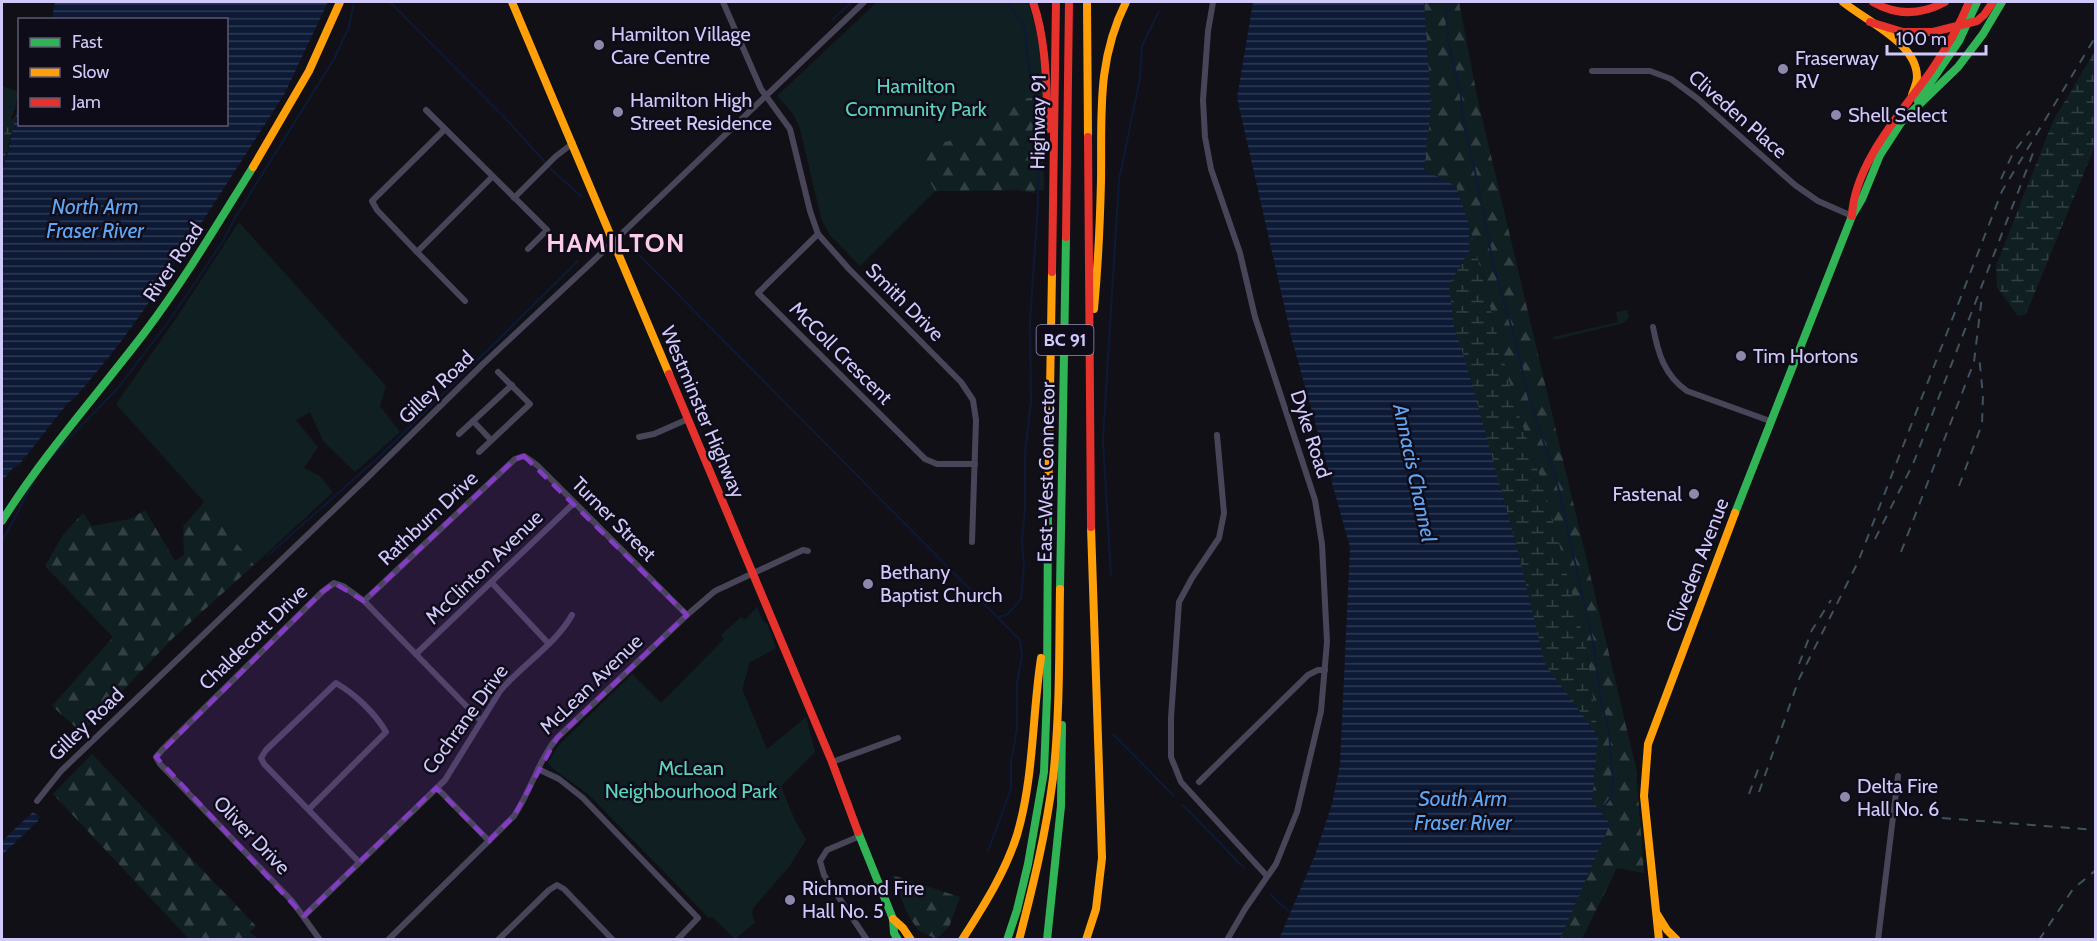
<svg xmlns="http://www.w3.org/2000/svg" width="2097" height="941" font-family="Cabin,sans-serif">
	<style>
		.green { fill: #102022 }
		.forest { fill: url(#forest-firs) }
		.wetland { fill: url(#wetland-marsh) }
		.water { fill: url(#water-rules) }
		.pier { fill: #111016 }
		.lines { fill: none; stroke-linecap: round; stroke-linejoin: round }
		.stream { stroke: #0d1a35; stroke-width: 2 }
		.street { stroke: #474557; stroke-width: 6 }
		.fast { stroke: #30b455; stroke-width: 8 }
		.slow { stroke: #ff9f0a; stroke-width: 8 }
		.jam { stroke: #e5322d; stroke-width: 8 }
		.rail { stroke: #40515f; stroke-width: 2; stroke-dasharray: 9 8; stroke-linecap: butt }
		.marked { fill: #843cc5; fill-opacity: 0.2; stroke: #843cc5; stroke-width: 4.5; stroke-dasharray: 12 8; stroke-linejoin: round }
		.poi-dot { fill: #8e88ab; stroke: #0f0c1a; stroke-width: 2 }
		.labels { text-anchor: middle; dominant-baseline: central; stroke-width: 5; stroke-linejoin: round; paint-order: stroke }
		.shield { fill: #0f0c1a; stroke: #9890b8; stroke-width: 1.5 }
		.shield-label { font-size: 18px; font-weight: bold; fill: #d2c9fb }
		.poi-label { font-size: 20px; fill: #d2c9fb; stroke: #0f0c1a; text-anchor: start }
		.park-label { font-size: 20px; fill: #5cd4bd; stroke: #0f0c1a }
		.street-label { font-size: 20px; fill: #d2c9fb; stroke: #0f0c1a }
		.water-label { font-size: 21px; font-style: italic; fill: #5fa6f3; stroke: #0f0c1a }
		.district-label { font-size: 26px; font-weight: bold; letter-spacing: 1.5px; fill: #fbcbe7; stroke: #0f0c1a }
	</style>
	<defs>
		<pattern id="forest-firs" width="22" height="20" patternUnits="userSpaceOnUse" patternTransform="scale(1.5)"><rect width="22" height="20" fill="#102022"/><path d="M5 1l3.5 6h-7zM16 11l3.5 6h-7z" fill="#323f43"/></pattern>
		<pattern id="wetland-marsh" width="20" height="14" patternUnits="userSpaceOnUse" patternTransform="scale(1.5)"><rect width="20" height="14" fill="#102022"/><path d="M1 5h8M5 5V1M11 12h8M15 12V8" fill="none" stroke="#323f43"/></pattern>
		<pattern id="water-rules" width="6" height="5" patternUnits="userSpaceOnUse" patternTransform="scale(1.5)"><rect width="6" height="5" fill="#0d1a35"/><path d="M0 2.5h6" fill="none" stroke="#2f3a53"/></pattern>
	</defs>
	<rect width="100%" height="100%" fill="#111016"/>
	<!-- green -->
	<g class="green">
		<path d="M877 2H1027C1048 47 1043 138 1044 190L935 191 860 266 829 234 821 218 800 129 793 114 777 96Z"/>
		<path d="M2 86 20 92 2 145Z"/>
		<path d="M239 222 386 386 380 406 400 432 355 472 323 441 310 412 296 420 318 447 304 468 320 476 333 492 254 565 204 502 116 404 175 320Z"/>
		<path d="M1627 310 1629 318 1624 323 1554 340 1553 337 1618 322 1616 312Z"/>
		<path d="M757 607 763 622 767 624 776 648 749 663C748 674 743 681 743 691L767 749 806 717 815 752 781 786 794 818 806 840 789 867 753 908 752 914 755 923 735 939 712 917 709 918 589 795C580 787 551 769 548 763L558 746 632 674 661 703 724 639 721 635 741 617 745 620Z"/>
	</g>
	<!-- forest -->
	<g class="forest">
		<path d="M1424 2H1459L1478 101 1636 768 1644 873 1617 868 1582 939H1560L1610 824 1592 801 1598 736 1586 647 1547 498 1514 400 1469 225 1456 186 1424 170 1431 107Z"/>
		<path d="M1009 98H1032L1035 193 1018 190 935 191 919 160 941 143 967 136 990 122Z"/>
		<path d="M204 502 254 565 173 638 82 733 52 706 113 637 45 566 63 535 83 513 92 526 130 519 145 510 175 561 184 555 183 527Z"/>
		<path d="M92 754 256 926 250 932 258 939H189L53 794Z"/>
		<path d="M892 875 960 897 949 927 936 939 918 930 908 915Z"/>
	</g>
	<!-- wetland -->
	<g class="wetland">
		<path d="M2095 51V146L2026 314 2018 316 1997 287 1996 266 2053 121Z"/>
		<path d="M1431 107 1424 170 1456 186 1469 225 1514 400 1547 498 1586 647 1598 736 1592 801 1610 824 1560 939 1435 317 1424 181 1416 133Z"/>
		<path d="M16 116 2 169C2 151 0 125 16 116Z"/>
	</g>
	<!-- water -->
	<g class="water">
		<path d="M55 2H331L283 102 188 250 108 359 2 493V169L7 155 19 101 20 124H226V20L52 19Z"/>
		<path d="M1253 2H1424L1431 107 1424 170 1456 186 1469 225V251L1449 285 1454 326 1469 373 1516 544 1545 664 1598 736 1592 801 1610 824 1560 939H1279L1315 855 1332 804 1340 764 1350 547 1292 340 1237 98Z"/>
		<path d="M33 812 40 817 38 821 2 855V841Z"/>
	</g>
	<!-- pier -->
	<path class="pier" d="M328 2H332L328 15 291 93 191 251 110 361 2 496V483L4 479 13 468 19 465 68 403 75 398 128 334 208 213 285 93Z"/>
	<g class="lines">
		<!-- stream -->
		<g class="stream">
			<path d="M390 2 506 119 554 172 582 197"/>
			<path d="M1445 2 1448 41 1461 96 1463 121 1474 166 1493 263 1516 343 1529 399 1557 482 1594 647 1601 702 1609 731 1613 782 1612 796 1600 811H1597"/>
			<path d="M2 8V2"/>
			<path d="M833 19 852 2"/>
			<path d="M2 106 20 109"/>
			<path d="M636 252 1020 640 1022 655 1017 683V729L1011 763V789L988 851"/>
			<path d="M47 461 117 389 166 325 195 283 223 241 235 218 334 59 349 27 354 2"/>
			<path d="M2 542 37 475"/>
			<path d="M267 556 379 457 578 261"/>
			<path d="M1111 576 1103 440 1119 180 1140 78 1142 46 1159 11"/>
			<path d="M999 617 1008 614 1021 599 1024 566 1022 541 1025 509V453L1031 402 1030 322 1038 203V141L1035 93 1027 57 1026 32 1023 24 1006 2"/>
			<path d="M1113 734 1174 796"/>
			<path d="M1183 805 1244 868"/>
			<path d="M1271 895 1288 911"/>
		</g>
		<!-- street -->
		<g class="street">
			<path d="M723 2 761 89 790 129 810 211 818 234 849 269 961 382 973 400 976 420 972 542"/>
			<path d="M1213 2 1208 31 1203 100 1205 137 1211 169 1240 253 1255 317 1315 500 1322 544 1327 642 1321 711 1297 812 1276 864 1245 909 1227 940"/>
			<path d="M1592 71H1650L1671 79 1698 99 1795 185 1818 201 1852 216"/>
			<path d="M426 110 547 230 528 249"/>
			<path d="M445 129 372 201 377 210 417 252 492 177"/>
			<path d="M514 198 555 157 573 143"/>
			<path d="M818 234 758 293 925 459 937 464H975"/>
			<path d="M417 252 465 301"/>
			<path d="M1653 327C1658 353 1664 375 1687 391L1770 421"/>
			<path d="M473 421 491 440"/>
			<path d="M459 434 512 385"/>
			<path d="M1217 435 1224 513 1219 538 1192 578 1179 602 1171 718V757L1181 782 1267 876"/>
			<path d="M639 437 654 434 688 419"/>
			<path d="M479 452 530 404 498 372"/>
			<path d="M492 583 548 643"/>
			<path d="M364 601 515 459 524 456 537 465 687 615"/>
			<path d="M416 654 574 503"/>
			<path d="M832 762 898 738"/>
			<path d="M538 769 559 779 583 798 698 918 677 940"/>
			<path d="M1199 782 1308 675 1318 670H1325"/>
			<path d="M437 788 489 841"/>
			<path d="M37 801 61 771 368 477 483 364 590 264 864 2"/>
			<path d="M309 809 386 732C375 713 355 694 336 683L266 750 261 758 264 764 359 862"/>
			<path d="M860 836 827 850 820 861 824 875 867 940"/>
			<path d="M304 916 445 780 500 691C522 665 555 645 572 615"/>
			<path d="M320 940 292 901 160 764 156 757 163 749 322 592 334 583 343 586 364 601 481 721"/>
			<path d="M388 940 514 816C531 791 538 761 557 738L687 615 715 591 803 550 808 551"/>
			<path d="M498 940 549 890 557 885 564 889 613 940"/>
			<path d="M1878 940 1898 776"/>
		</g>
		<!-- fast -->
		<g class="fast">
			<path d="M1918 101 1959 41 1977 2"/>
			<path d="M1900 123 1958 67 1983 34 2002 2"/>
			<path d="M1735 513 1852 216 1862 199 1880 155 1904 118"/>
			<path d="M2 521C44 454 97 395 145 332 185 279 218 223 253 167"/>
			<path d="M1060 589 1066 237"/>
			<path d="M858 832 893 919 894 933 898 940"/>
			<path d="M1007 940 1017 910 1028 864 1044 772 1047 696 1048 511"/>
			<path d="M1047 940 1061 806 1062 725"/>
		</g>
		<!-- slow -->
		<g class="slow">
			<path d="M512 2 669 374"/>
			<path d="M1087 2 1088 137"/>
			<path d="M1843 2C1866 21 1917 43 1917 77 1917 83 1914 89 1912 95"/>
			<path d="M253 167 309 71 340 2"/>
			<path d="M1094 309C1098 266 1100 224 1101 181 1102 116 1096 62 1126 2"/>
			<path d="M1048 511 1052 272"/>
			<path d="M1657 914 1667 930 1677 940"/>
			<path d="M893 919 903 928 911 940"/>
			<path d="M962 940C983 907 1005 873 1017 835 1034 778 1032 716 1041 658"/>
			<path d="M1019 940C1033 886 1046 833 1053 778 1060 715 1059 652 1060 589"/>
			<path d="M1086 940 1096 909 1102 858 1091 527"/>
			<path d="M1659 940 1644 796 1648 744 1735 513"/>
		</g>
		<!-- jam -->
		<g class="jam">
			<path d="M1033 2C1047 43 1046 86 1048 129"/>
			<path d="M1873 2C1897 16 1921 15 1945 2"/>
			<path d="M1870 22 1903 32H1933L1977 21 1984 15 1993 2"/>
			<path d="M1088 137 1091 527"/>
			<path d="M1852 216C1854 164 1902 112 1931 71 1946 49 1959 27 1969 2"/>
			<path d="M1066 237 1069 2"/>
			<path d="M1052 272 1056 2"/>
			<path d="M669 374 832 762 858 832"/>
		</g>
		<!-- rail -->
		<g class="rail">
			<path d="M2001 179 2013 153 2030 131"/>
			<path d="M1959 486 1982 424 1983 396 1979 355"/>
			<path d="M1875 539 1913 464 2035 148"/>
			<path d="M1901 552 1974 362 1982 296"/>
			<path d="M1799 664 1812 630 1831 600"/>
			<path d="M1759 792 1799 679 1858 562 2002 191 2096 36"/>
			<path d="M1749 794 1760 764"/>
			<path d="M1942 818 2096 830"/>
			<path d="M2039 940 2073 889 2096 870"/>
		</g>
	</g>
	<!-- marked area -->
	<path class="marked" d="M524 456 687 615 557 738 514 816 489 841 436 788 304 916 156 757 322 592 334 583 364 601 515 459Z"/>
	<!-- markers -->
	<g class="poi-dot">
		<circle cx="599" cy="45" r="6"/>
		<circle cx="1783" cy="69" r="6"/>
		<circle cx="618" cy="112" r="6"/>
		<circle cx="1836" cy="115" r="6"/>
		<circle cx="1741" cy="356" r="6"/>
		<circle cx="1694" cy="494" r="6"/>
		<circle cx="868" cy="584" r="6"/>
		<circle cx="1845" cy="797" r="6"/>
		<circle cx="790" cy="900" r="6"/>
	</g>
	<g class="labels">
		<!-- shield labels -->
		<rect class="shield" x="1036.5" y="325" width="57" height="30" rx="4.5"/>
		<g class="shield-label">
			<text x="1065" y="340">BC 91</text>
		</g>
		<!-- poi labels -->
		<g class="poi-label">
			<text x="611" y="34">Hamilton Village<tspan x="611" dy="23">Care Centre</tspan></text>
			<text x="1795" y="58">Fraserway<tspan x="1795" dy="23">RV</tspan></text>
			<text x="630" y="100">Hamilton High<tspan x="630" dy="23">Street Residence</tspan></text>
			<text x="1848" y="115">Shell Select</text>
			<text x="1753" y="356">Tim Hortons</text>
			<text x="1682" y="494" text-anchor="end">Fastenal</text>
			<text x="880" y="572">Bethany<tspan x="880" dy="23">Baptist Church</tspan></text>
			<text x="1857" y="786">Delta Fire<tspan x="1857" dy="23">Hall No. 6</tspan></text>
			<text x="802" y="888">Richmond Fire<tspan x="802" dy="23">Hall No. 5</tspan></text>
		</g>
		<!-- park labels -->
		<g class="park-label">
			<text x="916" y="86">Hamilton<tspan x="916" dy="23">Community Park</tspan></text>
			<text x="691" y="768">McLean<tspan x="691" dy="23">Neighbourhood Park</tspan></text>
		</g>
		<!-- street labels -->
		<g class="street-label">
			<text transform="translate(1738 114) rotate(41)">Cliveden Place</text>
			<text transform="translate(1038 122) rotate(-89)">Highway 91</text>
			<text transform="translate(173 262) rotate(-56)">River Road</text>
			<text transform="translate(905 302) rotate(45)">Smith Drive</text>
			<text transform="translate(841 353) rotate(45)">McColl Crescent</text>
			<text transform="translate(436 387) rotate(-44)">Gilley Road</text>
			<text transform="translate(703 412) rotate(67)">Westminster Highway</text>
			<text transform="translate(1311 434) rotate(72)">Dyke Road</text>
			<text transform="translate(1046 472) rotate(-89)">East-West Connector</text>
			<text transform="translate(428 518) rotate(-43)">Rathburn Drive</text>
			<text transform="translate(614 519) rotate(45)">Turner Street</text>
			<text transform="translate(1697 565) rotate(-69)">Cliveden Avenue</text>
			<text transform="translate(484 567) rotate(-44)">McClinton Avenue</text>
			<text transform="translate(253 637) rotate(-44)">Chaldecott Drive</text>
			<text transform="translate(591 684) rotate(-44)">McLean Avenue</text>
			<text transform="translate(465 719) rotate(-54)">Cochrane Drive</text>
			<text transform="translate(86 724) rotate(-44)">Gilley Road</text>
			<text transform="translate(252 835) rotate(46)">Oliver Drive</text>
		</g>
		<!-- water labels -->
		<g class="water-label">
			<text x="95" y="206">North Arm<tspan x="95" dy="24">Fraser River</tspan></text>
			<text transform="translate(1415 473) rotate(78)">Annacis Channel</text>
			<text x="1463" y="798">South Arm<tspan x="1463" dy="24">Fraser River</tspan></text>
		</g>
		<!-- district labels -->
		<g class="district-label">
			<text x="616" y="243">HAMILTON</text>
		</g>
	</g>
	<!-- border -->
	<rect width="2097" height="941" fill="none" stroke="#d2c9fb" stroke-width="6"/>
	<!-- legend -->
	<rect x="18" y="18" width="210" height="108" fill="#0f0c1a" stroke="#5d5874" stroke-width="1.5"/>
	<rect x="30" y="38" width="30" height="9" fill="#30b455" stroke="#5d5874" stroke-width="1.5"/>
	<text x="72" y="48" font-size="18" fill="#d2c9fb">Fast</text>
	<rect x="30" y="68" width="30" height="9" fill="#ff9f0a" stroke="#5d5874" stroke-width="1.5"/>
	<text x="72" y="78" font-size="18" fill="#d2c9fb">Slow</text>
	<rect x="30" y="98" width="30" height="9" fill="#e5322d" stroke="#5d5874" stroke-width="1.5"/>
	<text x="72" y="108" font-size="18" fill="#d2c9fb">Jam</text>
	<!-- scale -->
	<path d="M1887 45v9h99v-9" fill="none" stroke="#d2c9fb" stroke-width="3"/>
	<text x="1896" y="45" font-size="18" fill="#d2c9fb" stroke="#0f0c1a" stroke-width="4.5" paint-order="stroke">100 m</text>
</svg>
